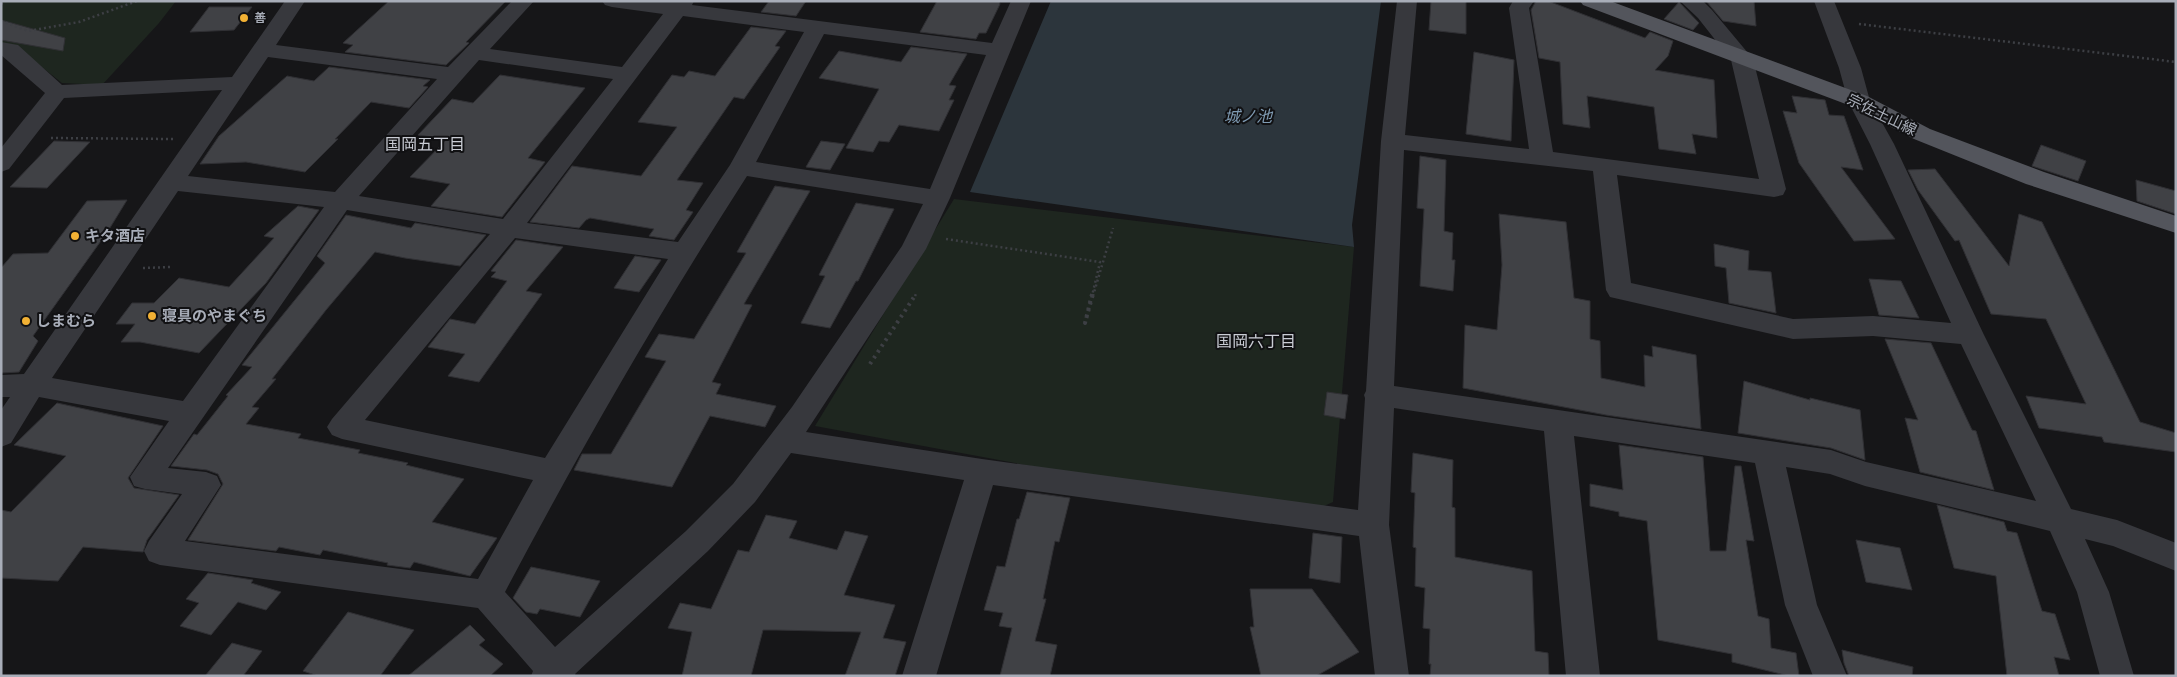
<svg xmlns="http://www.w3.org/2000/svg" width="2177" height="677" font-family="Roboto,'Noto Sans JP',sans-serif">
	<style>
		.green { fill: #1e261f }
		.water { fill: #2c353c }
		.building { fill: #404145; stroke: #303034 }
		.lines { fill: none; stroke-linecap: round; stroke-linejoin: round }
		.path-far1 { stroke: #3d3f44; stroke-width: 2.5; stroke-dasharray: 2 3; stroke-linecap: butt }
		.path { stroke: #3d3f44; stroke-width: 4; stroke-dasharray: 2.5 4.5; stroke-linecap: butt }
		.minor { fill: #37383d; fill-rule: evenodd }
		.major { fill: #53555c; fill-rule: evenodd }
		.poi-dot { fill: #f2b134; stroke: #111113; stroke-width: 2 }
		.labels { text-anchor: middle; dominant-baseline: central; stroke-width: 4; stroke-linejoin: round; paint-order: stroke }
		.far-poi-label { font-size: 12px; font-weight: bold; fill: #a8adb8; stroke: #111113; text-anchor: start }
		.street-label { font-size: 15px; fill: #a8adb8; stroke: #111113 }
		.poi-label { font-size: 15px; font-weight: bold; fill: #a8adb8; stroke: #111113; text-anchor: start }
		.water-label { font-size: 16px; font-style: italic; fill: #7f9bb3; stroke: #111113 }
		.neighbourhood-label { font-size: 16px; fill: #c9ccd4; stroke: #111113 }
	</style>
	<rect width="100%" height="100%" fill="#161618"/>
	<!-- green -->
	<g class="green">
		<path d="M1 1H176L159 23 102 85 62 83 18 48 1 44Z"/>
		<path d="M954 199 1354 247 1333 502 1302 516 815 426Z"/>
	</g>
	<!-- water -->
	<path class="water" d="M1051 1H1381L1352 225 1354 247 970 192Z"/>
	<!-- building -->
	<g class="building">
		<path d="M389 1H506L466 42 469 43 446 65 345 52 353 45 343 43Z"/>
		<path d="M769 1H806L796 16 761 12Z"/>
		<path d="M937 1H999L1000 4 986 33H979L976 39 920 32Z"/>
		<path d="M1431 1H1466V34L1429 30Z"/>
		<path d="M1536 1H1548L1645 38 1650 32 1673 41 1668 56 1655 70 1714 80 1717 138 1692 134 1696 154 1659 149 1654 107 1587 96 1590 128 1563 124 1560 62 1539 58 1531 10Z"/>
		<path d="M1706 1H1754L1756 26 1723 21Z"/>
		<path d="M1679 2 1699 23 1693 30 1664 19Z"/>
		<path d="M209 7H252L234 30 190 32Z"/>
		<path d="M1 20 65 38 63 51 1 40Z"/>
		<path d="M751 27 786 31 775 46 780 47 744 99 734 97 677 180 703 183 686 210 693 212 674 240 649 236 654 229 590 218 586 220 579 228 530 222 572 166 641 176 677 127 638 122 672 75 684 77 689 71 715 76Z"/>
		<path d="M911 47 967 54 949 85 956 86 949 100H954L939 131 899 125 889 142 879 141 873 152 846 148 879 89 819 78 839 51 901 62Z"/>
		<path d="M1474 52 1514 60 1511 141 1466 134Z"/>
		<path d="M329 67 430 80 423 86 428 87 409 108 371 102 335 139H338L305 172 246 162 200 164 219 136 287 76 314 81Z"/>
		<path d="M500 75 585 88 528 158 545 162 502 217 431 206 450 184 410 177 447 139 418 135 452 99 473 103Z"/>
		<path d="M1792 96 1825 100 1829 115 1844 116 1863 170 1841 167 1895 239 1854 241 1799 163 1783 111 1797 113Z"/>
		<path d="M54 141 90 142 47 188 10 187Z"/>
		<path d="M821 141 845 144 830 170 806 167Z"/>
		<path d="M2041 145 2086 161 2078 181 2032 166Z"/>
		<path d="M1420 156 1446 160 1444 231 1453 233 1452 260H1455L1453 291 1420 286 1424 209 1417 208Z"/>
		<path d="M1935 169 2009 266 2019 214 2042 222 2140 422 2176 433V452L2104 442 2102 437 2039 428 2026 396 2086 404 2046 319 1991 314 1959 240 1955 241 1918 190 1908 170Z"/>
		<path d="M2136 180 2176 191V214L2137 201Z"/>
		<path d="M775 186 810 191 744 304 752 305 712 382 721 384 716 394 776 406 765 427 710 416 672 487 574 470 582 454H611L666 361 645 357 659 334 694 339 746 253 737 252Z"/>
		<path d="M127 200 108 231 33 336 38 341 19 372 1 373V268L13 254 48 253 87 201Z"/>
		<path d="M856 203 894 209 858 281H856L830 328 801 323 825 276 819 275Z"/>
		<path d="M298 206 319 210 266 283 199 353 140 342H121L135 324H116L132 303H154L179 278 229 287 274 238 264 236Z"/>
		<path d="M1499 214 1566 222 1574 298 1590 301V339L1600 341 1601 378 1645 387 1644 355 1653 357 1652 346 1696 355 1701 429 1606 415 1463 388 1465 325 1497 330 1502 265Z"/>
		<path d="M346 215 411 228 415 223 486 235 460 266 405 258 375 252 326 310 272 379H276L252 407 259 408 246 424 301 434 298 438 360 450 358 453 408 463 406 465 464 479 432 522 497 538 470 576 414 562 410 568 387 565 388 563 323 550 320 555 279 547 276 551 188 540 223 484 218 474 207 470 171 466 194 434 197 435 228 396 226 395 252 367 242 365 325 263 317 256Z"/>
		<path d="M516 240 563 247 526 291 542 294 479 382 448 376 465 354 428 347 450 319 475 324 507 281 491 277 496 272 491 271Z"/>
		<path d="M1714 244 1749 251 1748 270 1771 272 1776 313 1729 303 1726 268 1715 266Z"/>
		<path d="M635 256 661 260 639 292 614 288Z"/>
		<path d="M1869 279 1901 281 1919 318 1879 315Z"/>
		<path d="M1885 339 1931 343 1972 430 1976 431 1994 490 1920 472 1905 418 1918 420Z"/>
		<path d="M1744 381 1810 400V398L1860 410 1865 460 1831 448 1738 433Z"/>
		<path d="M1327 392 1348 395 1345 419 1324 415Z"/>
		<path d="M57 403 163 426 128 478 134 488 179 495 147 540 143 552 83 547 58 581 1 578V510L11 512 66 456 14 445Z"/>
		<path d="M1619 445 1703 457 1710 551H1726L1735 466H1741L1754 541 1746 540 1758 616 1769 619 1771 648 1796 653 1799 676H1789L1732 662V654L1658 640 1647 521 1619 516V512L1590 506V484L1623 490Z"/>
		<path d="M1413 453 1453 460 1452 507 1455 508V557L1532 571 1535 651 1548 653 1549 676H1430L1431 664H1429L1430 629 1423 628 1425 588 1415 586 1416 548 1413 547 1415 493 1411 492Z"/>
		<path d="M1027 492 1070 498 1059 542 1055 541 1043 599H1046L1035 641 1057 645 1050 676H1000L1012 628 999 626 1003 613 984 610 997 566 1005 567 1017 519H1019Z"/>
		<path d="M1937 505 2004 522 2007 531 2017 533 2042 611 2055 614 2070 660 2054 657 2059 676H2007L1996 576 1954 568Z"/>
		<path d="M766 515 797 521 789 538 837 550 845 531 868 536 844 595 895 605 883 638 906 642 895 676H845L861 632 776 630H763L751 676H682L692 632 668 628 680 603 711 609 738 550 749 552Z"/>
		<path d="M1313 533 1342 537 1340 583 1309 578Z"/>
		<path d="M1856 540 1900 548 1912 590 1866 582Z"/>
		<path d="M531 567 600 581 580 617 540 609 537 614 526 612 513 598Z"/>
		<path d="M208 573 253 580 251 583 281 592 266 610 238 602 211 635 180 626 199 603 186 599Z"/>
		<path d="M1250 589H1312L1359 652 1316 676H1261L1250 627H1254Z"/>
		<path d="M348 612 414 630 380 676H318L303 671Z"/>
		<path d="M470 625 485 640 479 645 503 664 490 676H408Z"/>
		<path d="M232 643 262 651 243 676H205Z"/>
		<path d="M1842 650 1913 667 1912 676H1849L1844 663Z"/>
	</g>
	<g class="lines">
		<!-- path-far1 -->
		<g class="path-far1">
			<path d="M1 4 6 1"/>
			<path d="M1 21 28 31 79 22 137 1"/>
			<path d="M1859 24 2176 62"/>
			<path d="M51 138 173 139"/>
			<path d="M946 239 1100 262 1092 296"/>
			<path d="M143 268 171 267"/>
			<path d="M915 296 917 292"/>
			<path d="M1093 296 1113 228"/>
		</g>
		<!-- path -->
		<g class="path">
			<path d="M1092 294 1085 323 1093 294"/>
			<path d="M870 364 916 294"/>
		</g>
		<!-- minor -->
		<path class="minor" d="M285 1H305L276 45 448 67 512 1H534L490 49 622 67 663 14 612 7 605 5 602 1H694L692 5 992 43 1011 1H1031L950 198 926 249 806 432 982 459 1358 510 1365 398 1364 395 1366 391 1381 141 1397 1H1417L1405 135 1529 149 1509 8 1513 1H1534L1529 8 1553 152 1759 179 1731 60 1698 18 1680 1H1703L1712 10 1753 59 1786 189 1783 195 1774 197 1617 175 1631 283 1793 319 1873 316 1951 323 1870 144 1848 101 1839 68 1814 1H1834L1861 68 1870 101 1894 144 1984 335 2071 509 2117 520 2176 543V571L2113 546 2085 539 2109 592 2134 676H2100L2077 592 2050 531 1865 486 1830 474 1786 467 1817 605 1847 676H1813L1785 605 1755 463 1574 436 1600 676H1566L1544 431 1394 408 1389 525 1409 676H1375L1359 536 993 485 936 676H902L964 480 791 453 755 502 708 551 575 674 576 676H531L533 671 478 608 160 565 149 561 144 551 149 541 182 494 145 489 134 486 130 477 169 421 39 397 11 443 1 447V410L10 397H1V375L24 374 222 90 64 98 9 169 1 172V148L45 93 1 55V42L18 45 62 85 232 77ZM683 16 804 32 730 165 678 242 527 223ZM824 34 986 55 930 189 756 162ZM268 57 437 79 335 192 188 176ZM479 60 613 79 503 219 359 196ZM1404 150 1593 171 1606 290 1610 297 1793 339 1873 336 1961 344 2036 501 1866 462 1831 450 1394 386ZM747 176 923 204 902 246 792 407 733 484 686 531 555 647 505 592C580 450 660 311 747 176ZM178 191 324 207 183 401 52 378ZM347 210 490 234 332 419 327 427 332 435 342 439 533 480 478 579 185 541 221 485 217 476 206 472 168 468ZM515 238 668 259 545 458 365 420Z"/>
		<!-- major -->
		<path class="major" d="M1580 1H1610L1867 96 1930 129 2044 172 2176 216V233L2026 184 1914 139 1851 106 1583 5Z"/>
	</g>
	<!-- markers -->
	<g class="poi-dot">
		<circle cx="244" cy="18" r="5"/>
		<circle cx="75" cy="236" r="5"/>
		<circle cx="152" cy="316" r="5"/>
		<circle cx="26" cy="321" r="5"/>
	</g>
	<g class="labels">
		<!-- far-poi labels -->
		<g class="far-poi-label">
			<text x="254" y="18">善</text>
		</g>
		<!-- street labels -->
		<g class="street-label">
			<text transform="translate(1882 115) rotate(26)">宗佐土山線</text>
		</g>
		<!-- poi labels -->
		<g class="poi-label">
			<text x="85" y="236">キタ酒店</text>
			<text x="162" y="316">寝具のやまぐち</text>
			<text x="36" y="321">しまむら</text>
		</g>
		<!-- water labels -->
		<g class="water-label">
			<text x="1248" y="116">城ノ池</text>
		</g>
		<!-- neighbourhood labels -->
		<g class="neighbourhood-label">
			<text x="425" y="144">国岡五丁目</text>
			<text x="1256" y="341">国岡六丁目</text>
		</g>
	</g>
	<!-- border -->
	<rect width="2177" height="677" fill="none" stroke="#a8adb8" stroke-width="5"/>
</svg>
